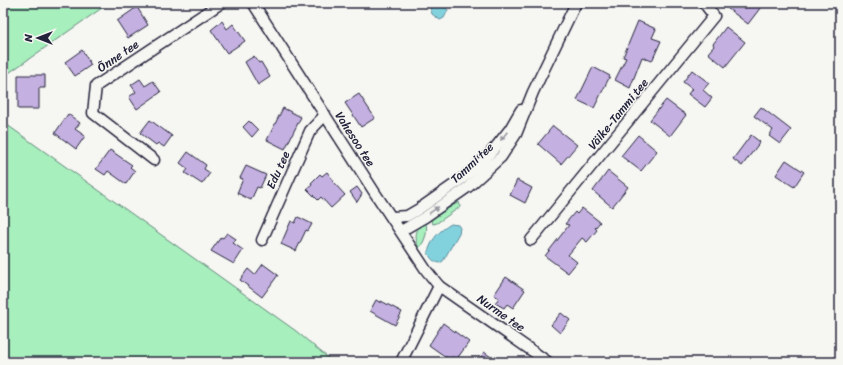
<svg xmlns="http://www.w3.org/2000/svg" width="843" height="365" font-family="Sriracha,sans-serif">
	<style>
		.green { fill: #a7efbc; stroke: #64887c }
		.water { fill: #82d2dd; stroke: #5c8c9c }
		.building { fill: #c5b1e1; stroke: #22223b }
		.lines { fill: none; stroke-linecap: round; stroke-linejoin: round }
		.minor-casing { stroke: #22223b; stroke-width: 13 }
		.minor { stroke: #f6f6f2; stroke-width: 10 }
		.oneway { fill: #9797a0 }
		.labels { text-anchor: middle; dominant-baseline: central; stroke-width: 3; stroke-linejoin: round; paint-order: stroke }
		.street-label { font-size: 12px; fill: #22223b; stroke: #f6f6f2 }
	</style>
	<rect width="100%" height="100%" fill="#f6f6f2"/>
	<filter id="ink" filterUnits="userSpaceOnUse"><feTurbulence type="fractalNoise" baseFrequency=".025" numOctaves="2"/><feDisplacementMap in="SourceGraphic" scale="8" xChannelSelector="R" yChannelSelector="G"/><feConvolveMatrix kernelMatrix="1 2 1 2 8 2 1 2 1" color-interpolation-filters="sRGB"/></filter>
	<g filter="url(#ink)">
		<!-- green -->
		<g class="green">
			<path d="M3 3H109L3 77Z"/>
			<path d="M3 122 296 331 333 362H3Z"/>
			<path d="M459 202 460 207 437 223 433 224 430 219Z"/>
			<path d="M425 221C429 229 425 242 419 248 414 238 415 228 425 221Z"/>
		</g>
		<!-- water -->
		<g class="water">
			<path d="M432 3H441L448 10 444 18 440 20 432 14 430 7Z"/>
			<path d="M451 224 458 225 460 228 459 233 443 261 440 263C433 262 430 258 428 252 433 237 438 232 451 224Z"/>
		</g>
		<!-- building -->
		<g class="building">
			<path d="M732 3H764L748 24 727 8Z"/>
			<path d="M137 7 148 25 128 38 117 21Z"/>
			<path d="M222 21 227 29 233 24 245 41 227 53 211 30Z"/>
			<path d="M638 21 656 29 652 38 661 41 652 61 642 57 630 88 615 80 626 58 623 57Z"/>
			<path d="M726 27 745 42 725 67 708 53 714 46 713 44Z"/>
			<path d="M82 50 91 65 75 76 65 62Z"/>
			<path d="M254 56 259 63 261 62 270 77 258 85 245 62Z"/>
			<path d="M593 67 610 76 594 108 577 100Z"/>
			<path d="M692 70 709 83 703 90 712 98 705 107 688 94 692 89 683 82Z"/>
			<path d="M18 75H45V88H39V109H18Z"/>
			<path d="M140 79 145 86 153 81 161 92 137 109 129 97 136 92 131 85Z"/>
			<path d="M359 94 375 118 361 127 345 103Z"/>
			<path d="M666 100 686 115 670 136 650 120Z"/>
			<path d="M761 107 791 130 780 144 769 136 773 130 754 116Z"/>
			<path d="M283 108 301 117 285 149 267 140Z"/>
			<path d="M68 114 80 123 75 129 85 136 76 149 55 133Z"/>
			<path d="M150 120 172 136 164 147 158 143 156 145 140 133Z"/>
			<path d="M249 121 258 130 252 137 243 127Z"/>
			<path d="M553 126 577 145 561 164 538 144Z"/>
			<path d="M638 135 657 151 641 171 621 156Z"/>
			<path d="M751 135 760 142 742 166 733 159Z"/>
			<path d="M110 150 132 165 130 167 135 171 126 184 108 171 105 175 96 169Z"/>
			<path d="M188 152 206 165 204 169 210 173 202 184 185 173 188 169 180 163Z"/>
			<path d="M786 160 804 172 794 187 776 175Z"/>
			<path d="M246 166 266 175 260 188 257 187 251 200 237 193 243 179 240 178Z"/>
			<path d="M608 171 628 187 612 207 593 191Z"/>
			<path d="M327 172 334 181 333 182 345 195 331 208 321 197 318 200 307 189 312 185 311 183 320 174 322 176Z"/>
			<path d="M517 180 532 188 525 203 510 195Z"/>
			<path d="M357 187 362 194 357 202 350 192Z"/>
			<path d="M582 208 600 222 595 228 597 230 587 242 582 238 568 255 577 262 568 273 545 256 569 225 565 224 575 212 577 214Z"/>
			<path d="M298 217 312 224 308 231 306 230 296 251 281 244 291 221 295 223Z"/>
			<path d="M227 233 236 239 233 243 243 250 234 264 211 251 221 237 223 238Z"/>
			<path d="M263 264 278 275 262 297 240 280 248 269 255 275Z"/>
			<path d="M506 277 525 290 513 308 507 304 504 308 495 303 499 298 494 295Z"/>
			<path d="M376 300 381 303V301L402 312 395 325 370 311Z"/>
			<path d="M561 313 570 320 560 333 551 325Z"/>
			<path d="M443 323 469 342 456 360 452 357 450 360 429 345Z"/>
			<path d="M484 352 498 362H478Z"/>
		</g>
		<g class="lines">
			<!-- minor casing -->
			<g class="minor-casing">
				<g id="minor">
					<path d="M253 3 375 193 426 270 439 286 548 362"/>
					<path d="M154 160 93 113 96 86 221 3"/>
					<path d="M392 217 407 216 419 209 462 179 480 164 495 148 510 129 521 110"/>
					<path d="M401 231 425 217 468 187 501 157 516 134 533 92 576 3"/>
					<path d="M262 240 310 131 325 115"/>
					<path d="M531 240 714 16 704 3"/>
					<path d="M401 362 439 286"/>
				</g>
			</g>
			<!-- minor -->
			<use href="#minor" class="minor"/>
		</g>
		<!-- one-way arrows -->
		<defs><path id="oneway-solid" d="M-6-.8H1V-3.2L6.5 0L1 3.2V.8H-6Z"/></defs>
		<g class="oneway">
			<use href="#oneway-solid" transform="translate(504 136) rotate(128)"/>
			<use href="#oneway-solid" transform="translate(434 210) rotate(-35)"/>
		</g>
	</g>
	<g class="labels">
		<!-- street labels -->
		<g class="street-label">
			<text transform="translate(118 56) rotate(-34)">Õnne tee</text>
			<text transform="translate(618 114) rotate(-51)">Väike-Tammi tee</text>
			<text transform="translate(355 139) rotate(57)">Vahesoo tee</text>
			<text transform="translate(472 163) rotate(-43)">Tammi tee</text>
			<text transform="translate(278 170) rotate(-66)">Edu tee</text>
			<text transform="translate(501 313) rotate(35)">Nurme tee</text>
		</g>
	</g>
	<!-- margin -->
	<rect width="843" height="365" fill="none" stroke="#f6f6f2" stroke-width="16"/>
	<rect x="8" y="8" width="827" height="349" fill="none" stroke="#22223b" stroke-width="1.5" filter="url(#ink)"/>
	<!-- north arrow -->
	<g transform="translate(38 38) rotate(270)" stroke="#f6f6f2" stroke-width="3" paint-order="stroke">
	<path d="M0-3L7 15L0 10L-7 15Z" fill="#22223b"/>
	<text y="-6" font-size="11" font-weight="bold" text-anchor="middle" fill="#22223b">N</text>
	</g>
</svg>
